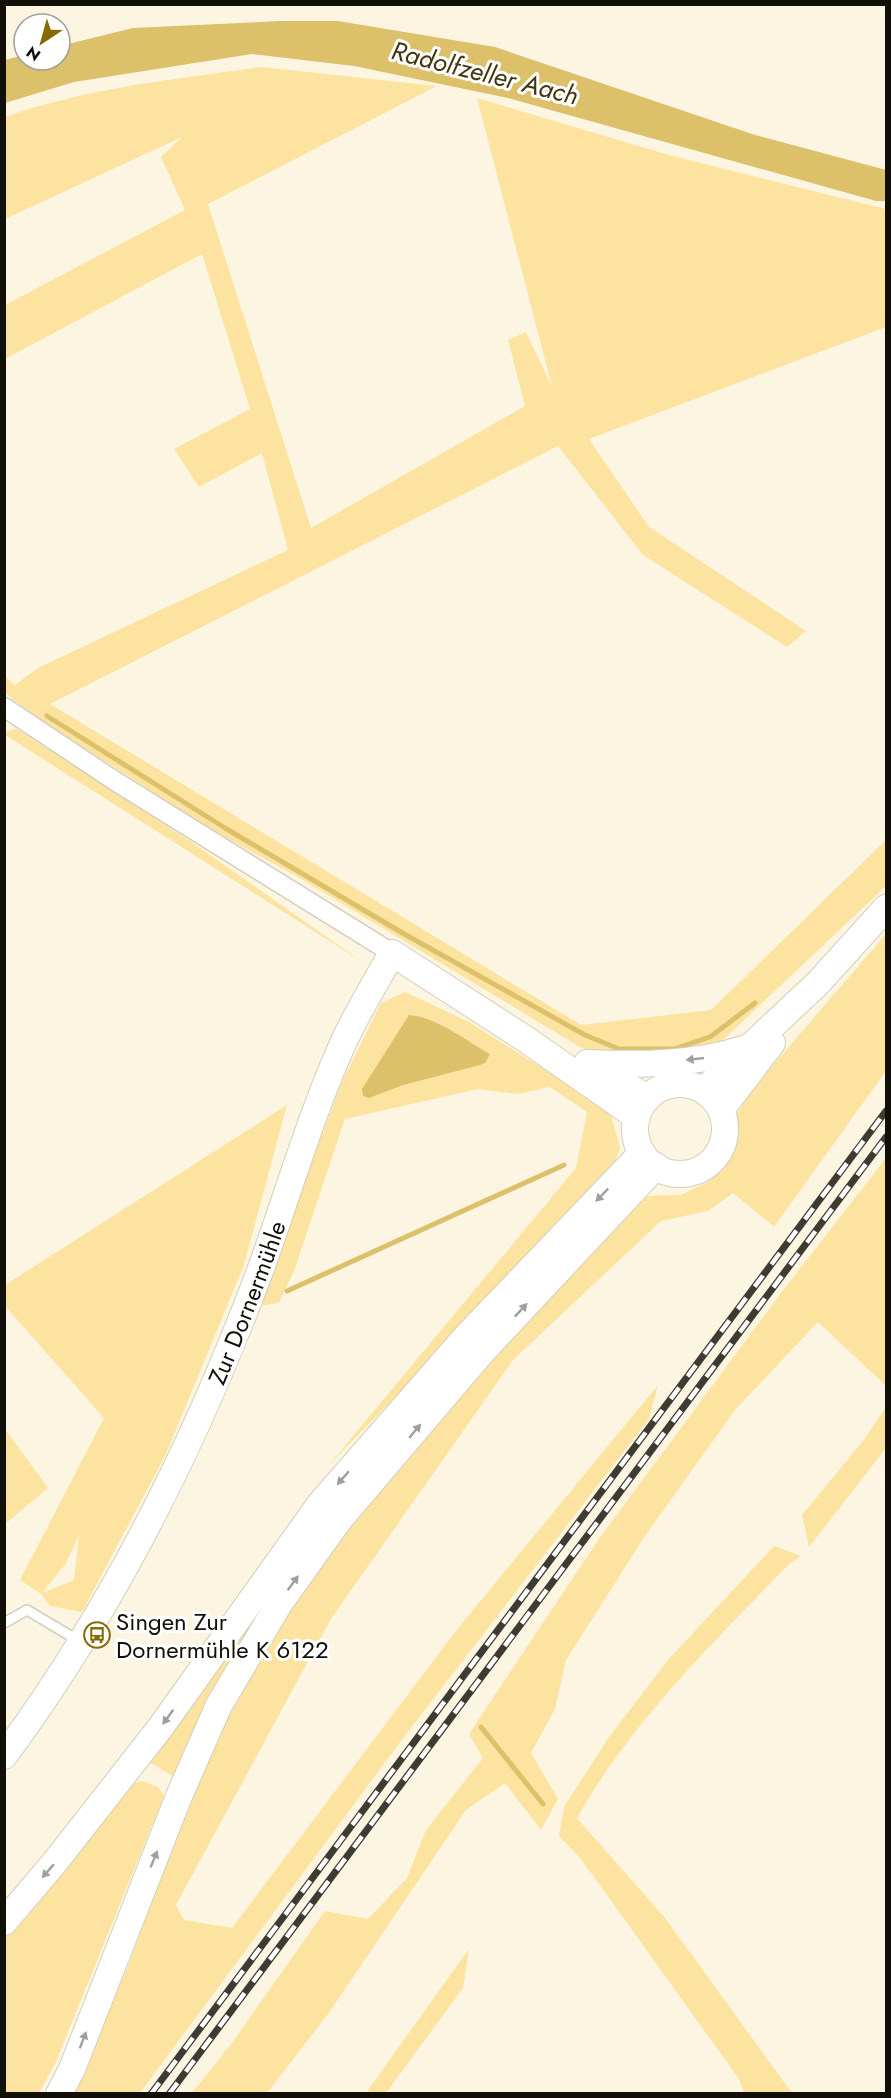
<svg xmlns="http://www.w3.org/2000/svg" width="891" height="2098" font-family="Jost,sans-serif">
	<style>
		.green { fill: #fce4a0; fill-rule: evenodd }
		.water { fill: #ddc06a }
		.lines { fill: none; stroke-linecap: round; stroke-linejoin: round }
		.stream { stroke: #ddc06a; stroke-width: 5 }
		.lane-casing { stroke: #d4cebb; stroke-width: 12 }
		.street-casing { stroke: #d4cebb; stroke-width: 21 }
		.secondary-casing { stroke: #d4cebb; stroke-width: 28 }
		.lane { stroke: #fff; stroke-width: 9 }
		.street { stroke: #fff; stroke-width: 18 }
		.secondary { stroke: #fff; stroke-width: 26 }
		.rail-casing { stroke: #3e3b32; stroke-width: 7 }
		.rail { stroke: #fff; stroke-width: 4.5; stroke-dasharray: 14; stroke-linecap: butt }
		.oneway { fill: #a09f9c }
		.labels { text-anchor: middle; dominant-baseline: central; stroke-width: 6; stroke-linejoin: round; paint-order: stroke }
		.street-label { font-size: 24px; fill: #110f08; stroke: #fff }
		.poi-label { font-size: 24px; fill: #110f08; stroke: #fff; text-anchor: start }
		.water-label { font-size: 26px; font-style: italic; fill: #423610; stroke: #fff }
	</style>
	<rect width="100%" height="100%" fill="#fcf5e2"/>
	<!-- green -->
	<g class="green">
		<path d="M261 67 437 86 208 204 311 528 525 406 508 340 526 332 552 387 477 98 669 155 886 209V327L589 439 649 527 806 631 787 647 643 555 558 446 50 704 581 1025 711 1010 886 840V886L722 1041 686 1054 607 1056 580 1047 298 877 212 830 36 717 5 693V676L15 685 38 668 288 550 262 453 199 487 174 449 250 409 202 254 5 359V305L185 210 161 157 182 137 5 219 4 117C87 88 175 79 261 67Z"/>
		<path d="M17 729 193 843 361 961 5 735V732Z"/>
		<path d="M886 934V1071L774 1227 733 1193 708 1211 661 1221 513 1360 331 1619 176 1905 184 1920 232 1928 455 1632 658 1385 649 1419 401 1741 140 2093 72 2094 127 1969 178 1829 227 1720 287 1612 375 1490 640 1196 681 1195 708 1182 729 1159 735 1118 749 1093Z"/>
		<path d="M405 992 469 1022 610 1111 620 1148 610 1176 328 1466 576 1168 587 1112 550 1087 518 1094 478 1089 345 1119 294 1271 279 1303 257 1306 342 1082 381 1003Z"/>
		<path d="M287 1105 244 1265 165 1456 82 1612 50 1606 41 1594 20 1580 104 1418 5 1306V1285ZM79 1535 74 1580 42 1593 67 1562Z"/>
		<path d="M886 1158V1386L818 1322 735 1410 643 1539 566 1660 555 1709 531 1753 558 1799 541 1830 505 1783 466 1810 328 2014 267 2093H192L231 2044 325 1911 368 1919 407 1878 426 1830 483 1758 469 1734 601 1536 784 1289Z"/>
		<path d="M886 1407V1448L809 1547 802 1515 863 1441Z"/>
		<path d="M5 1429 48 1488 5 1524H4Z"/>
		<path d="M774 1546 801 1556 789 1564C713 1643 632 1721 577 1818L665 1918 792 2093H744L739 2079 581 1859 559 1836 564 1807 609 1737 668 1660Z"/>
		<path d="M254 1621 211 1698 176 1778 149 1762 235 1641Z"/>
		<path d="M142 1781 158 1787 164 1796 55 2064 39 2093 5 2094V1938L58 1876 128 1784Z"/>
		<path d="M469 1949 463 1988 386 2093H366Z"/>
	</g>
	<!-- water -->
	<g class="water">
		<path d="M280 21H338L495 47 752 134 886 170V201H876L508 98 354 66 252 54 74 82 5 103V60L24 55V60H60V46L133 28Z"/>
		<path d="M409 1015C437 1017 466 1041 490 1054L485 1063 480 1065 403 1085 369 1098 363 1096 362 1089Z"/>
	</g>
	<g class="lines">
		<!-- stream -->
		<g class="stream">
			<path d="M47 716 225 828 406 935 585 1035 619 1049H674L710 1037 755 1003"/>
			<path d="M287 1291 564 1165"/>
			<path d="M481 1727 543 1804"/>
		</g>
		<!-- lane casing -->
		<g class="lane-casing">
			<path id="lane" d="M4 1623 27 1610 79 1641"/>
		</g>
		<!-- street casing -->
		<g class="street-casing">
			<path id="street" d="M4 707 115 781 392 953"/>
		</g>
		<!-- secondary casing -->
		<g class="secondary-casing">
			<g id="secondary">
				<path d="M587 1063C638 1065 696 1065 746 1048"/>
				<path d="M591 1065 648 1098"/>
				<circle cx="680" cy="1129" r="45"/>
				<path d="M704 1090 818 983 886 908"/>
				<path d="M721 1110 772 1043"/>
				<path id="s1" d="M4 1756C113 1609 196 1442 260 1271 288 1195 310 1116 344 1041 358 1011 376 982 392 953L524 1038 637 1117"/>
				<path d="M4 1922 55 1862 160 1728 320 1504 464 1339 642 1153"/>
				<path d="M59 2094 72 2069 179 1796 219 1705 279 1604 339 1520 481 1353 656 1166"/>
			</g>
		</g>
		<!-- lane -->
		<use href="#lane" class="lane"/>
		<!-- street -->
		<use href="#street" class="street"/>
		<!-- secondary -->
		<use href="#secondary" class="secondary"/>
		<!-- rail casing -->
		<g class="rail-casing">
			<g id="rail">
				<path d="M151 2094 886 1111"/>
				<path d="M169 2094 886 1137"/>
			</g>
		</g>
		<!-- rail -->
		<use href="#rail" class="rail"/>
	</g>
	<!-- one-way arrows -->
	<defs><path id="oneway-solid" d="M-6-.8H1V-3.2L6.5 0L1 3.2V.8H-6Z" transform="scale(1.5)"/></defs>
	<g class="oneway">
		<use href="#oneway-solid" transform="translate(695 1059) rotate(174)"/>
		<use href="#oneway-solid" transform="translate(602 1195) rotate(134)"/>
		<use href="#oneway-solid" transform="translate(521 1310) rotate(-47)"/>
		<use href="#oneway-solid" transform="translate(415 1431) rotate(-50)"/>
		<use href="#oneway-solid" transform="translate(343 1478) rotate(131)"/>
		<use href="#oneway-solid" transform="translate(293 1583) rotate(-54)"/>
		<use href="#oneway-solid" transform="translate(168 1717) rotate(126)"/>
		<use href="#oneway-solid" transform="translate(154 1859) rotate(-68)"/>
		<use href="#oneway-solid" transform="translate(48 1871) rotate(131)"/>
		<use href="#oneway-solid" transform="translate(83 2040) rotate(-69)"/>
	</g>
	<!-- icons -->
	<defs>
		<g id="bus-ring" transform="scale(1.35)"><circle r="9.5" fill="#fff" stroke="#856b06" stroke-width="1.5"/><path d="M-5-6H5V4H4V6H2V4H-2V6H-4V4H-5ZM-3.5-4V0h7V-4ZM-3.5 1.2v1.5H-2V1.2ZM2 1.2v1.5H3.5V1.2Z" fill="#856b06"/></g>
	</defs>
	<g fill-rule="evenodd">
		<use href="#bus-ring" x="97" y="1635"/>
	</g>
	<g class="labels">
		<!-- street labels -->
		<g class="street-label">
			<text stroke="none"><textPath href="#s1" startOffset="516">Zur Dornermühle</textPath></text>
		</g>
		<!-- poi labels -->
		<g class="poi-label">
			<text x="116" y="1621">Singen Zur<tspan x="116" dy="28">Dornermühle K 6122</tspan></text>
		</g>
		<!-- water labels -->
		<g class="water-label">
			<text transform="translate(485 73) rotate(14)">Radolfzeller Aach</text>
		</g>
	</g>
	<!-- border -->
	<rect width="891" height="2098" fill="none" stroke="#110f08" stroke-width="12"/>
	<!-- north arrow -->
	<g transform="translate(42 42) rotate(216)"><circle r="28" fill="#ffffff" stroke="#a09f9c" stroke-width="1.5"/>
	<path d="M0-4.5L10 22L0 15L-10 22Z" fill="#856b06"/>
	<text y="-9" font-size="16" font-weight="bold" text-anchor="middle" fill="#110f08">N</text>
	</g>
</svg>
